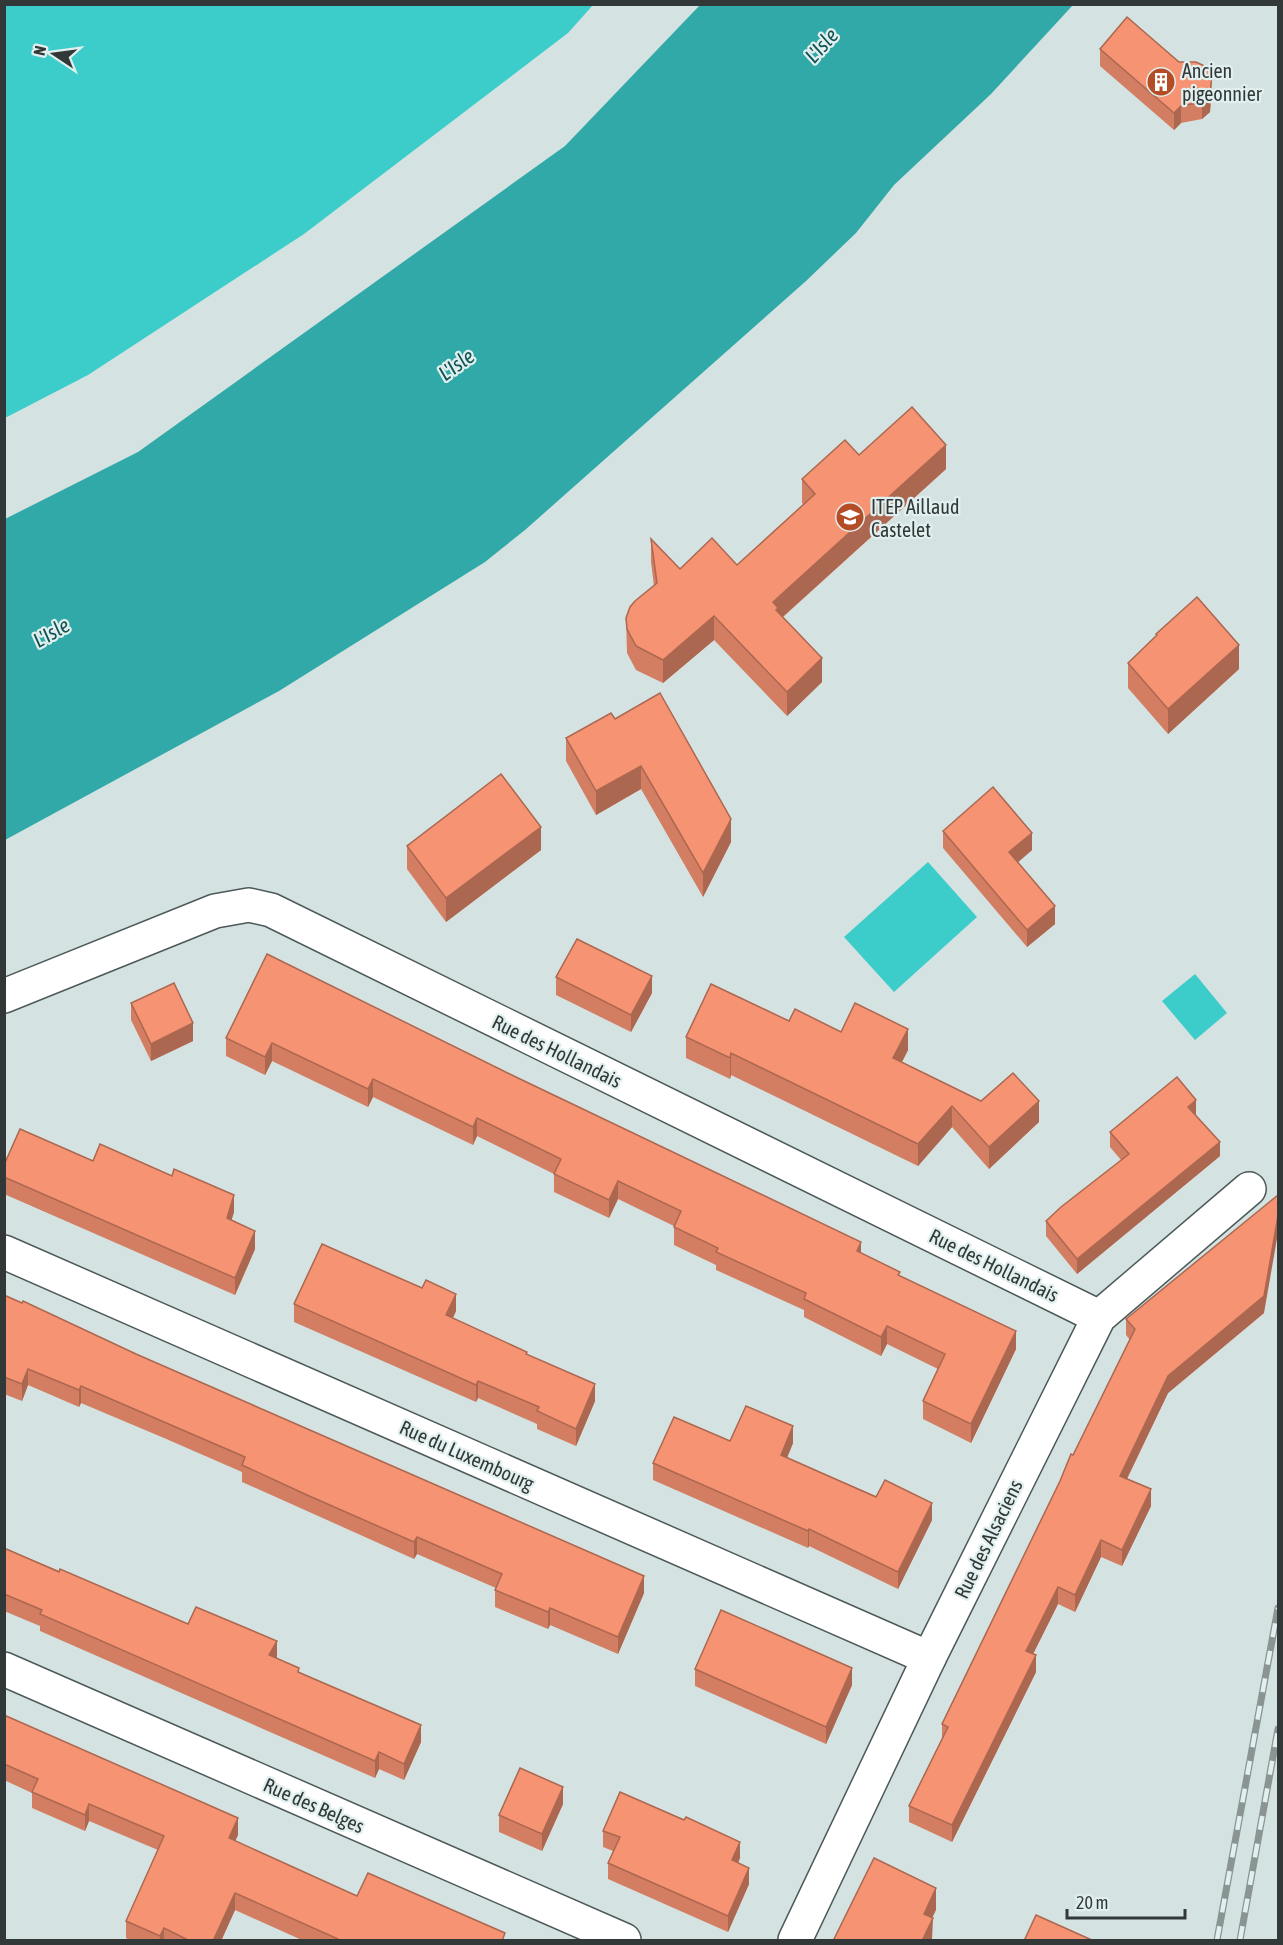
<svg xmlns="http://www.w3.org/2000/svg" width="1283" height="1945" font-family="'Asap Condensed',sans-serif">
	<style>
		.green { fill: #3ccdcb }
		.water { fill: #31a9a8 }
		.lines { fill: none; stroke-linecap: round; stroke-linejoin: round }
		.street-casing { stroke: #4d5959; stroke-width: 36 }
		.street { stroke: #fff; stroke-width: 33 }
		.rail-casing { stroke: #899493; stroke-width: 7 }
		.rail { stroke: #e1f0ef; stroke-width: 4.5; stroke-dasharray: 14; stroke-linecap: butt }
		.wall { fill: #d37e62 }
		.shaded-wall { fill: #ac6750 }
		.building { fill: #f59372; stroke: #ac6750; stroke-width: 1.5 }
		.labels { text-anchor: middle; dominant-baseline: central; stroke-width: 4.5; stroke-linejoin: round; paint-order: stroke }
		.poi-label { font-size: 20px; fill: #323838; stroke: #e1f0ef; text-anchor: start }
		.street-label { font-size: 20px; fill: #323838; stroke: #e1f0ef }
		.water-label { font-size: 21px; font-style: italic; fill: #105353; stroke: #e1f0ef }
	</style>
	<rect width="100%" height="100%" fill="#d4e3e2"/>
	<!-- green -->
	<g class="green">
		<path d="M5 4H593V5L568 33 304 234 88 375 5 418Z"/>
		<path d="M928 862 977 917 894 992 844 937Z"/>
		<path d="M1195 974 1227 1013 1195 1040 1162 1001Z"/>
	</g>
	<!-- water -->
	<path class="water" d="M700 5H1073L991 94 894 185 856 233 806 281 525 530 485 562 279 691 5 840V519L138 452 565 146Z"/>
	<g class="lines">
		<!-- street casing -->
		<g class="street-casing">
			<g id="street">
				<path d="M4 996 215 911 249 905 271 910 1099 1317"/>
				<path d="M4 1252 929 1658"/>
				<path d="M4 1669 624 1940"/>
				<path d="M795 1940 929 1658 1099 1317 1249 1189"/>
			</g>
		</g>
		<!-- street -->
		<use href="#street" class="street"/>
		<!-- rail casing -->
		<g class="rail-casing">
			<g id="rail">
				<path d="M1217 1940 1278 1608"/>
				<path d="M1240 1940 1278 1729"/>
			</g>
		</g>
		<!-- rail -->
		<use href="#rail" class="rail"/>
	</g>
	<!-- wall -->
	<g class="wall">
		<path d="M1100 49 1212 91 1210 112 1202 119 1181 123 1174 130 1100 66Z"/>
		<path d="M859 455 946 469 783 617 822 682 787 716 714 640 663 683 636 670 627 653 626 618 654 586 651 562V539L680 569 737 565 804 505 802 503V479Z"/>
		<path d="M1156 634 1239 669 1168 734 1128 688V663L1156 637Z"/>
		<path d="M615 719 731 842 703 897 641 789 596 815 566 761V738Z"/>
		<path d="M943 831 1032 850 1018 862 1055 924 1027 947 943 848Z"/>
		<path d="M407 846 541 850 446 922 407 869Z"/>
		<path d="M267 954 861 1253 900 1276 1016 1349 971 1443 923 1419V1401L938 1369 887 1344 881 1356 804 1317V1310L716 1270V1265L674 1245V1226L618 1199 609 1218 554 1192V1174L477 1136 473 1145 373 1097 368 1107 272 1061 265 1075 226 1056V1038Z"/>
		<path d="M556 977 652 993 631 1032 556 995Z"/>
		<path d="M131 1003 193 1041 151 1061 131 1020Z"/>
		<path d="M789 1021 841 1032 908 1050 902 1062 981 1101 1039 1122 989 1169 952 1127 918 1166 731 1075 730 1079 686 1058V1037Z"/>
		<path d="M1196 1115 1220 1156 1077 1274 1046 1236V1221L1121 1160 1110 1147V1132Z"/>
		<path d="M93 1161 234 1212 231 1220 255 1249 235 1295 4 1194V1165Z"/>
		<path d="M4 1295 644 1593 618 1654 550 1625 548 1629 495 1607V1590L496 1588 417 1554 414 1559 307 1511 242 1482V1472L164 1438 81 1403 79 1407 28 1385 22 1401 4 1394Z"/>
		<path d="M294 1304 456 1311 453 1318 527 1355 595 1401 576 1446 537 1429V1424L478 1398 476 1402 294 1322Z"/>
		<path d="M1264 1313 1168 1393 1127 1479 1151 1506 1122 1566 1101 1557 1075 1612 1058 1604 1033 1654 1036 1672 952 1842 909 1822V1806L942 1741V1724L1130 1340 1126 1335V1319Z"/>
		<path d="M730 1441 793 1443 787 1458 932 1520 898 1589 809 1546 808 1548 653 1480V1463Z"/>
		<path d="M4 1548 188 1624 277 1658H276L299 1672 421 1742 404 1780 379 1769 375 1778 40 1631V1626L4 1611Z"/>
		<path d="M695 1669 852 1685 826 1744 695 1686Z"/>
		<path d="M4 1715 238 1835 235 1841 357 1896 505 1941H304L235 1910 221 1941H132L126 1938V1921L158 1850 89 1821 85 1831 32 1808V1793L4 1780Z"/>
		<path d="M563 1804 542 1851 499 1832V1815Z"/>
		<path d="M603 1831 740 1858 738 1863 749 1884 728 1932 608 1879V1863L613 1851 603 1847Z"/>
	</g>
	<!-- shaded-wall -->
	<g class="shaded-wall">
		<path d="M1212 74 1210 112 1202 119V102Z"/>
		<path d="M1181 106V123L1174 130V113Z"/>
		<path d="M946 445V469L778 621 773 602Z"/>
		<path d="M714 616V640L663 683V660Z"/>
		<path d="M1239 645V669L1168 734V709Z"/>
		<path d="M822 658V682L787 716V692Z"/>
		<path d="M641 766V789L596 815V791Z"/>
		<path d="M731 819V842L703 897V873Z"/>
		<path d="M541 827V850L446 922V898Z"/>
		<path d="M1032 833V850L1009 870V852Z"/>
		<path d="M1055 906V924L1027 947V930Z"/>
		<path d="M652 976V993L631 1032V1015Z"/>
		<path d="M193 1023V1041L151 1061V1044Z"/>
		<path d="M908 1029V1050L893 1079V1058Z"/>
		<path d="M272 1043V1061L265 1075V1057Z"/>
		<path d="M731 1053V1075L730 1079V1058Z"/>
		<path d="M373 1079V1097L368 1107V1089Z"/>
		<path d="M1196 1100V1115L1188 1107Z"/>
		<path d="M1039 1101V1122L989 1169V1147Z"/>
		<path d="M952 1106V1127L918 1166V1144Z"/>
		<path d="M477 1118V1136L473 1145V1127Z"/>
		<path d="M1220 1142V1156L1077 1274V1259Z"/>
		<path d="M618 1181V1199L609 1218V1200Z"/>
		<path d="M234 1195V1212L227 1235V1218Z"/>
		<path d="M1278 1216V1233L1264 1313 1168 1393 1120 1493V1476L1168 1376Z"/>
		<path d="M255 1231V1249L235 1295V1278Z"/>
		<path d="M861 1242V1260L857 1251Z"/>
		<path d="M456 1294V1311L446 1332V1315Z"/>
		<path d="M887 1326V1344L881 1356V1337Z"/>
		<path d="M1016 1331V1349L971 1443V1424Z"/>
		<path d="M28 1369V1385L22 1401V1384Z"/>
		<path d="M478 1381V1398L476 1402V1385Z"/>
		<path d="M595 1384V1401L576 1446V1429Z"/>
		<path d="M81 1386V1403L79 1407V1390Z"/>
		<path d="M793 1426V1443L781 1472V1455Z"/>
		<path d="M1151 1489V1506L1122 1566V1550Z"/>
		<path d="M932 1503V1520L898 1589V1572Z"/>
		<path d="M809 1529V1546L808 1548V1531Z"/>
		<path d="M417 1537V1554L414 1559V1542Z"/>
		<path d="M1101 1540V1557L1075 1612V1595Z"/>
		<path d="M644 1576V1593L618 1654V1637Z"/>
		<path d="M1058 1587V1604L1026 1668V1651Z"/>
		<path d="M550 1608V1625L548 1629V1612Z"/>
		<path d="M277 1641V1658L269 1672V1655Z"/>
		<path d="M1036 1655V1672L952 1842V1825Z"/>
		<path d="M852 1668V1685L826 1744V1727Z"/>
		<path d="M421 1725V1742L404 1780V1764Z"/>
		<path d="M379 1752V1769L375 1778V1761Z"/>
		<path d="M563 1787V1804L542 1851V1834Z"/>
		<path d="M89 1804V1821L85 1831V1815Z"/>
		<path d="M238 1818V1835L229 1854V1838Z"/>
		<path d="M740 1842V1858L732 1877V1860Z"/>
		<path d="M749 1868V1884L728 1932V1916Z"/>
		<path d="M936 1888V1910L924 1935V1914Z"/>
		<path d="M235 1893V1910L221 1941H213Z"/>
		<path d="M933 1918 932 1941H922Z"/>
		<path d="M164 1928V1941H160V1936Z"/>
	</g>
	<!-- building -->
	<g class="building">
		<path d="M1127 17 1179 62H1196L1205 66 1212 74 1210 95 1202 102 1181 106 1174 113 1100 49Z"/>
		<path d="M912 407 946 445 773 602 778 608 776 610 822 658 787 692 714 616 663 660 636 646 627 629 626 618 630 607 635 601 657 583 651 539 680 569 712 538 737 565 815 494 802 479 845 440 859 455Z"/>
		<path d="M1197 597 1239 645 1168 709 1128 663 1157 635 1156 634Z"/>
		<path d="M660 693 731 819 703 873 641 766 596 791 566 738 611 713 615 719Z"/>
		<path d="M501 774 541 827 446 898 407 846Z"/>
		<path d="M993 787 1032 833 1009 852 1055 906 1027 930 943 831Z"/>
		<path d="M577 939 652 976 631 1015 556 977Z"/>
		<path d="M267 954 518 1078 861 1242 857 1251 900 1272 898 1275 1016 1331 971 1424 923 1401 945 1354 887 1326 881 1337 804 1299 806 1293 716 1252 718 1248 674 1227 681 1211 618 1181 609 1200 554 1174 561 1159 477 1118 473 1127 373 1079 368 1089 272 1043 265 1057 226 1038Z"/>
		<path d="M174 983 193 1023 151 1044 131 1003Z"/>
		<path d="M711 984 789 1021 795 1009 841 1032 855 1003 908 1029 893 1058 981 1101 1013 1073 1039 1101 989 1147 952 1106 918 1144 731 1053 730 1058 686 1037Z"/>
		<path d="M1177 1077 1196 1100 1188 1107 1220 1142 1077 1259 1046 1221 1061 1207 1129 1154 1110 1132Z"/>
		<path d="M20 1129 93 1161 100 1144 172 1176 174 1169 234 1195 227 1218 255 1231 235 1278 4 1177V1165Z"/>
		<path d="M1278 1195V1216L1264 1296 1168 1376 1120 1476 1151 1489 1122 1550 1101 1540 1075 1595 1058 1587 1026 1651 1036 1655 952 1825 909 1806 948 1727 942 1724 1060 1481 1071 1454 1073 1455 1135 1329 1126 1319Z"/>
		<path d="M322 1244 422 1288 426 1280 456 1294 446 1315 527 1352 526 1354 595 1384 576 1429 537 1411 539 1407 478 1381 476 1385 294 1304Z"/>
		<path d="M4 1295 22 1303 23 1301 136 1354 644 1576 618 1637 550 1608 548 1612 495 1590 502 1574 417 1537 414 1542 307 1495 242 1465 245 1457 164 1422 81 1386 79 1390 28 1369 22 1384 4 1377Z"/>
		<path d="M746 1406 793 1426 781 1455 876 1497 885 1480 932 1503 898 1572 809 1529 808 1531 653 1463 674 1417 730 1441Z"/>
		<path d="M4 1548 59 1572 60 1569 188 1624 196 1607 277 1641 269 1655 299 1668 298 1672 421 1725 404 1764 379 1752 375 1761 40 1614 42 1610 4 1594Z"/>
		<path d="M721 1610 852 1668 826 1727 695 1669Z"/>
		<path d="M4 1715 238 1818 229 1838 357 1896 368 1873 505 1933 502 1941H338V1939L235 1893 213 1941H190L164 1928 160 1936 126 1921 164 1836 89 1804 85 1815 32 1792 38 1779 4 1764Z"/>
		<path d="M520 1768 563 1787 542 1834 499 1815Z"/>
		<path d="M620 1792 684 1820 686 1817 740 1842 732 1860 749 1868 728 1916 608 1863 620 1837 603 1831Z"/>
		<path d="M874 1858 936 1888 924 1914 933 1918 922 1941H833Z"/>
		<path d="M1036 1915 1094 1941H1024Z"/>
	</g>
	<!-- icons -->
	<defs>
		<g id="building-disc" transform="scale(1.5)"><circle r="9.5" fill="#b44c26" stroke="#e1f0ef"/><path d="M-4-6H4V6H1V3H-1V6H-4ZM-2.5-4.3h1.7v1.8h-1.7ZM.8-4.3h1.7v1.8H.8ZM-2.5-1h1.7V.8h-1.7ZM.8-1h1.7V.8H.8Z" fill="#fff"/></g>
		<g id="school-disc" transform="scale(1.5)"><circle r="9.5" fill="#b44c26" stroke="#e1f0ef"/><path d="M0-5L7-2L0 1L-7-2ZM-4 1L0 2.5L4 1V4Q0 6-4 4Z" fill="#fff"/></g>
	</defs>
	<g fill-rule="evenodd">
		<use href="#building-disc" x="1161" y="82"/>
		<use href="#school-disc" x="850" y="517"/>
	</g>
	<g class="labels">
		<!-- poi labels -->
		<g class="poi-label">
			<text x="1182" y="70">Ancien<tspan x="1182" dy="23">pigeonnier</tspan></text>
			<text x="871" y="506">ITEP Aillaud<tspan x="871" dy="23">Castelet</tspan></text>
		</g>
		<!-- street labels -->
		<g class="street-label">
			<text transform="translate(557 1051) rotate(26)">Rue des Hollandais</text>
			<text transform="translate(994 1265) rotate(26)">Rue des Hollandais</text>
			<text transform="translate(467 1455) rotate(24)">Rue du Luxembourg</text>
			<text transform="translate(988 1539) rotate(-64)">Rue des Alsaciens</text>
			<text transform="translate(314 1805) rotate(24)">Rue des Belges</text>
		</g>
		<!-- water labels -->
		<g class="water-label">
			<text transform="translate(821 45) rotate(-48)">L'Isle</text>
			<text transform="translate(456 364) rotate(-36)">L'Isle</text>
			<text transform="translate(51 632) rotate(-30)">L'Isle</text>
		</g>
	</g>
	<!-- border -->
	<rect width="1283" height="1945" fill="none" stroke="#323838" stroke-width="12"/>
	<!-- north arrow -->
	<g transform="translate(54 54) rotate(283)" stroke="#e1f0ef" stroke-width="4.5" paint-order="stroke">
	<path d="M0-4.5L10 22L0 15L-10 22Z" fill="#323838"/>
	<text y="-9" font-size="16" font-weight="bold" text-anchor="middle" fill="#323838">N</text>
	</g>
	<!-- scale -->
	<path d="M1067 1909v9h118v-9" fill="none" stroke="#323838" stroke-width="3"/>
	<text x="1076" y="1909" font-size="18" fill="#323838" stroke="#e1f0ef" stroke-width="4.5" paint-order="stroke">20 m</text>
</svg>
